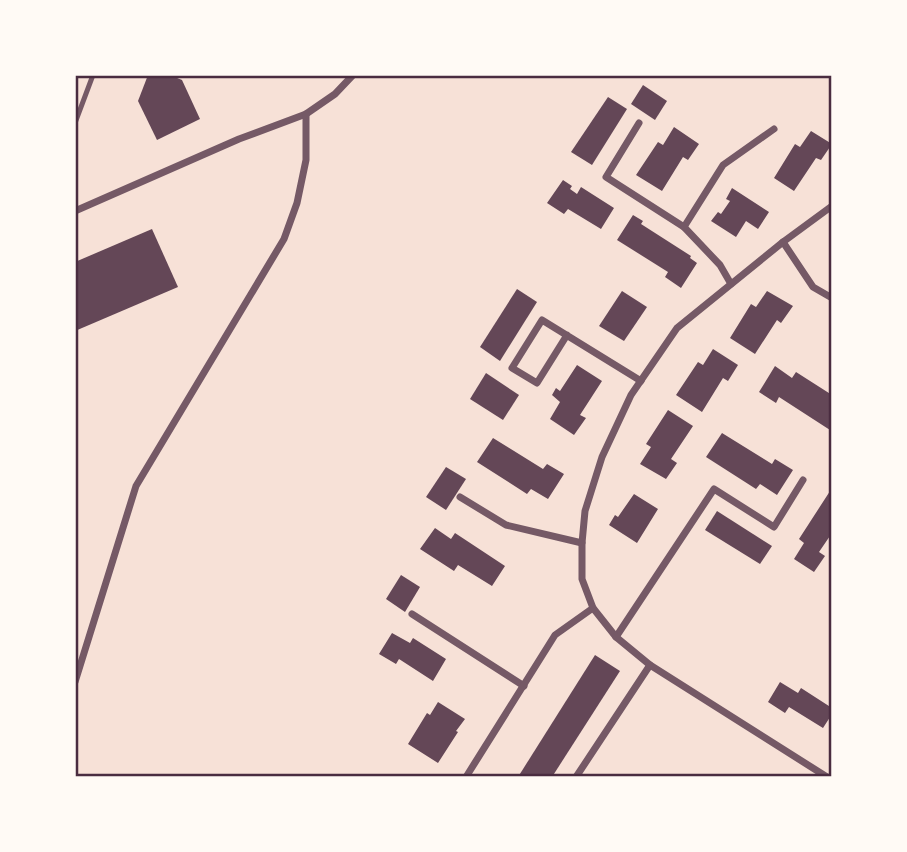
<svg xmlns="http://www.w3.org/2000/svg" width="907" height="852" font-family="'Source Serif 4',serif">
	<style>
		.building { fill: #644757 }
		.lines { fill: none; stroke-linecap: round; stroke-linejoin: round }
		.service { stroke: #755966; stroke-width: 5 }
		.minor { stroke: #755966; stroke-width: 7 }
		.neatline { fill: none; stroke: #4a2c40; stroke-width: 2.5 }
	</style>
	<rect width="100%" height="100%" fill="#f7e1d7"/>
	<!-- building -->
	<g class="building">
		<path d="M148 75H170L182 80 200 119 157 140 138 101Z"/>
		<path d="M643 85 667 101 655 120 631 104Z"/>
		<path d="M608 97 627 109 592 165 571 152Z"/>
		<path d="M674 127 699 144 688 160 683 157 662 191 636 175 658 142 663 145Z"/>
		<path d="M811 131 832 144 821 160 816 158 794 191 774 178 795 144 800 147Z"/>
		<path d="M563 180 572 186 570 189 577 194 581 187 614 208 601 229 568 209 564 214 547 203Z"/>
		<path d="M732 188 769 212 758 229 746 221 736 237 711 221 718 212 721 214 730 201 726 199Z"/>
		<path d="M633 215 643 221 641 224 691 256 690 258 697 263 681 288 665 277 668 272 617 240Z"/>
		<path d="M152 229 178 287 75 331V262Z"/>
		<path d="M517 289 537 302 500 361 480 347Z"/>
		<path d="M622 291 647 307 624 341 599 326Z"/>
		<path d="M767 291 793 306 781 323 777 320 755 354 730 338 751 304 756 307Z"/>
		<path d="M713 349 738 365 728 381 723 378 702 412 676 395 698 362 703 365Z"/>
		<path d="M577 365 602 381 580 415 586 418 574 435 550 419 560 402 552 395 556 388 560 391Z"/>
		<path d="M775 366 792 378 796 372 832 395V427L830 430 779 397 776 403 759 392Z"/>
		<path d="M486 373 519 395 503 420 470 399Z"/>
		<path d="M668 410 693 426 671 459 677 463 666 479 640 464 651 447 646 444Z"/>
		<path d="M722 433 772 464 775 459 793 470 777 495 760 484 756 489 706 457Z"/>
		<path d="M493 438 543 469 547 464 564 474 548 499 531 489 527 494 477 462Z"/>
		<path d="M446 467 466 479 446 510 426 497Z"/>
		<path d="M832 488V533L819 552 825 556 814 572 794 559 804 543 799 539Z"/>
		<path d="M634 494 658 509 637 543 609 525 615 515 618 517Z"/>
		<path d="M717 511 772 546 760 564 705 530Z"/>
		<path d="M435 528 451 539 455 533 505 566 492 586 458 565 454 571 420 549Z"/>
		<path d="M401 575 420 587 405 612 386 599Z"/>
		<path d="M392 633 410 643 413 638 446 659 433 681 399 659 396 664 379 654Z"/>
		<path d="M595 655 620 671 552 777H518Z"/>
		<path d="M780 682 798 693 801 688 832 708V714L823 728 789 707 785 713 768 702Z"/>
		<path d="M438 702 465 719 456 731 458 732 438 763 408 744 427 713 430 715Z"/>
	</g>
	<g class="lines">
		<!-- service -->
		<path class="service" d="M75 123 93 75"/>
		<!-- minor -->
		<g class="minor">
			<path d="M639 123 606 177 684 227 720 265 731 284"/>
			<path d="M75 211 239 139 306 114 335 94 353 75"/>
			<path d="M684 227 723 165 774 129"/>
			<path d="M783 242 813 287 832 298"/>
			<path d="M567 335 537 383 512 368 542 320 641 381"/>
			<path d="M460 497 506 525 582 543"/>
			<path d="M412 614 524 686"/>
			<path d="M616 637 714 489 774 527 803 480"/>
			<path d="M75 682 136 486 284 239 297 203 306 160V114"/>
			<path d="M466 777 555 635 593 608"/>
			<path d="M576 777 650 665"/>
			<path d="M827 777 650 665 616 637 593 608 582 579V543L585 511 602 457 631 395 677 328 783 242 832 206"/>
		</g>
	</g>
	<!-- border -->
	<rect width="907" height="852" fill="none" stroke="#fffaf5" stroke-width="154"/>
	<rect x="77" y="77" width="753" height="698" class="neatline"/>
</svg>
